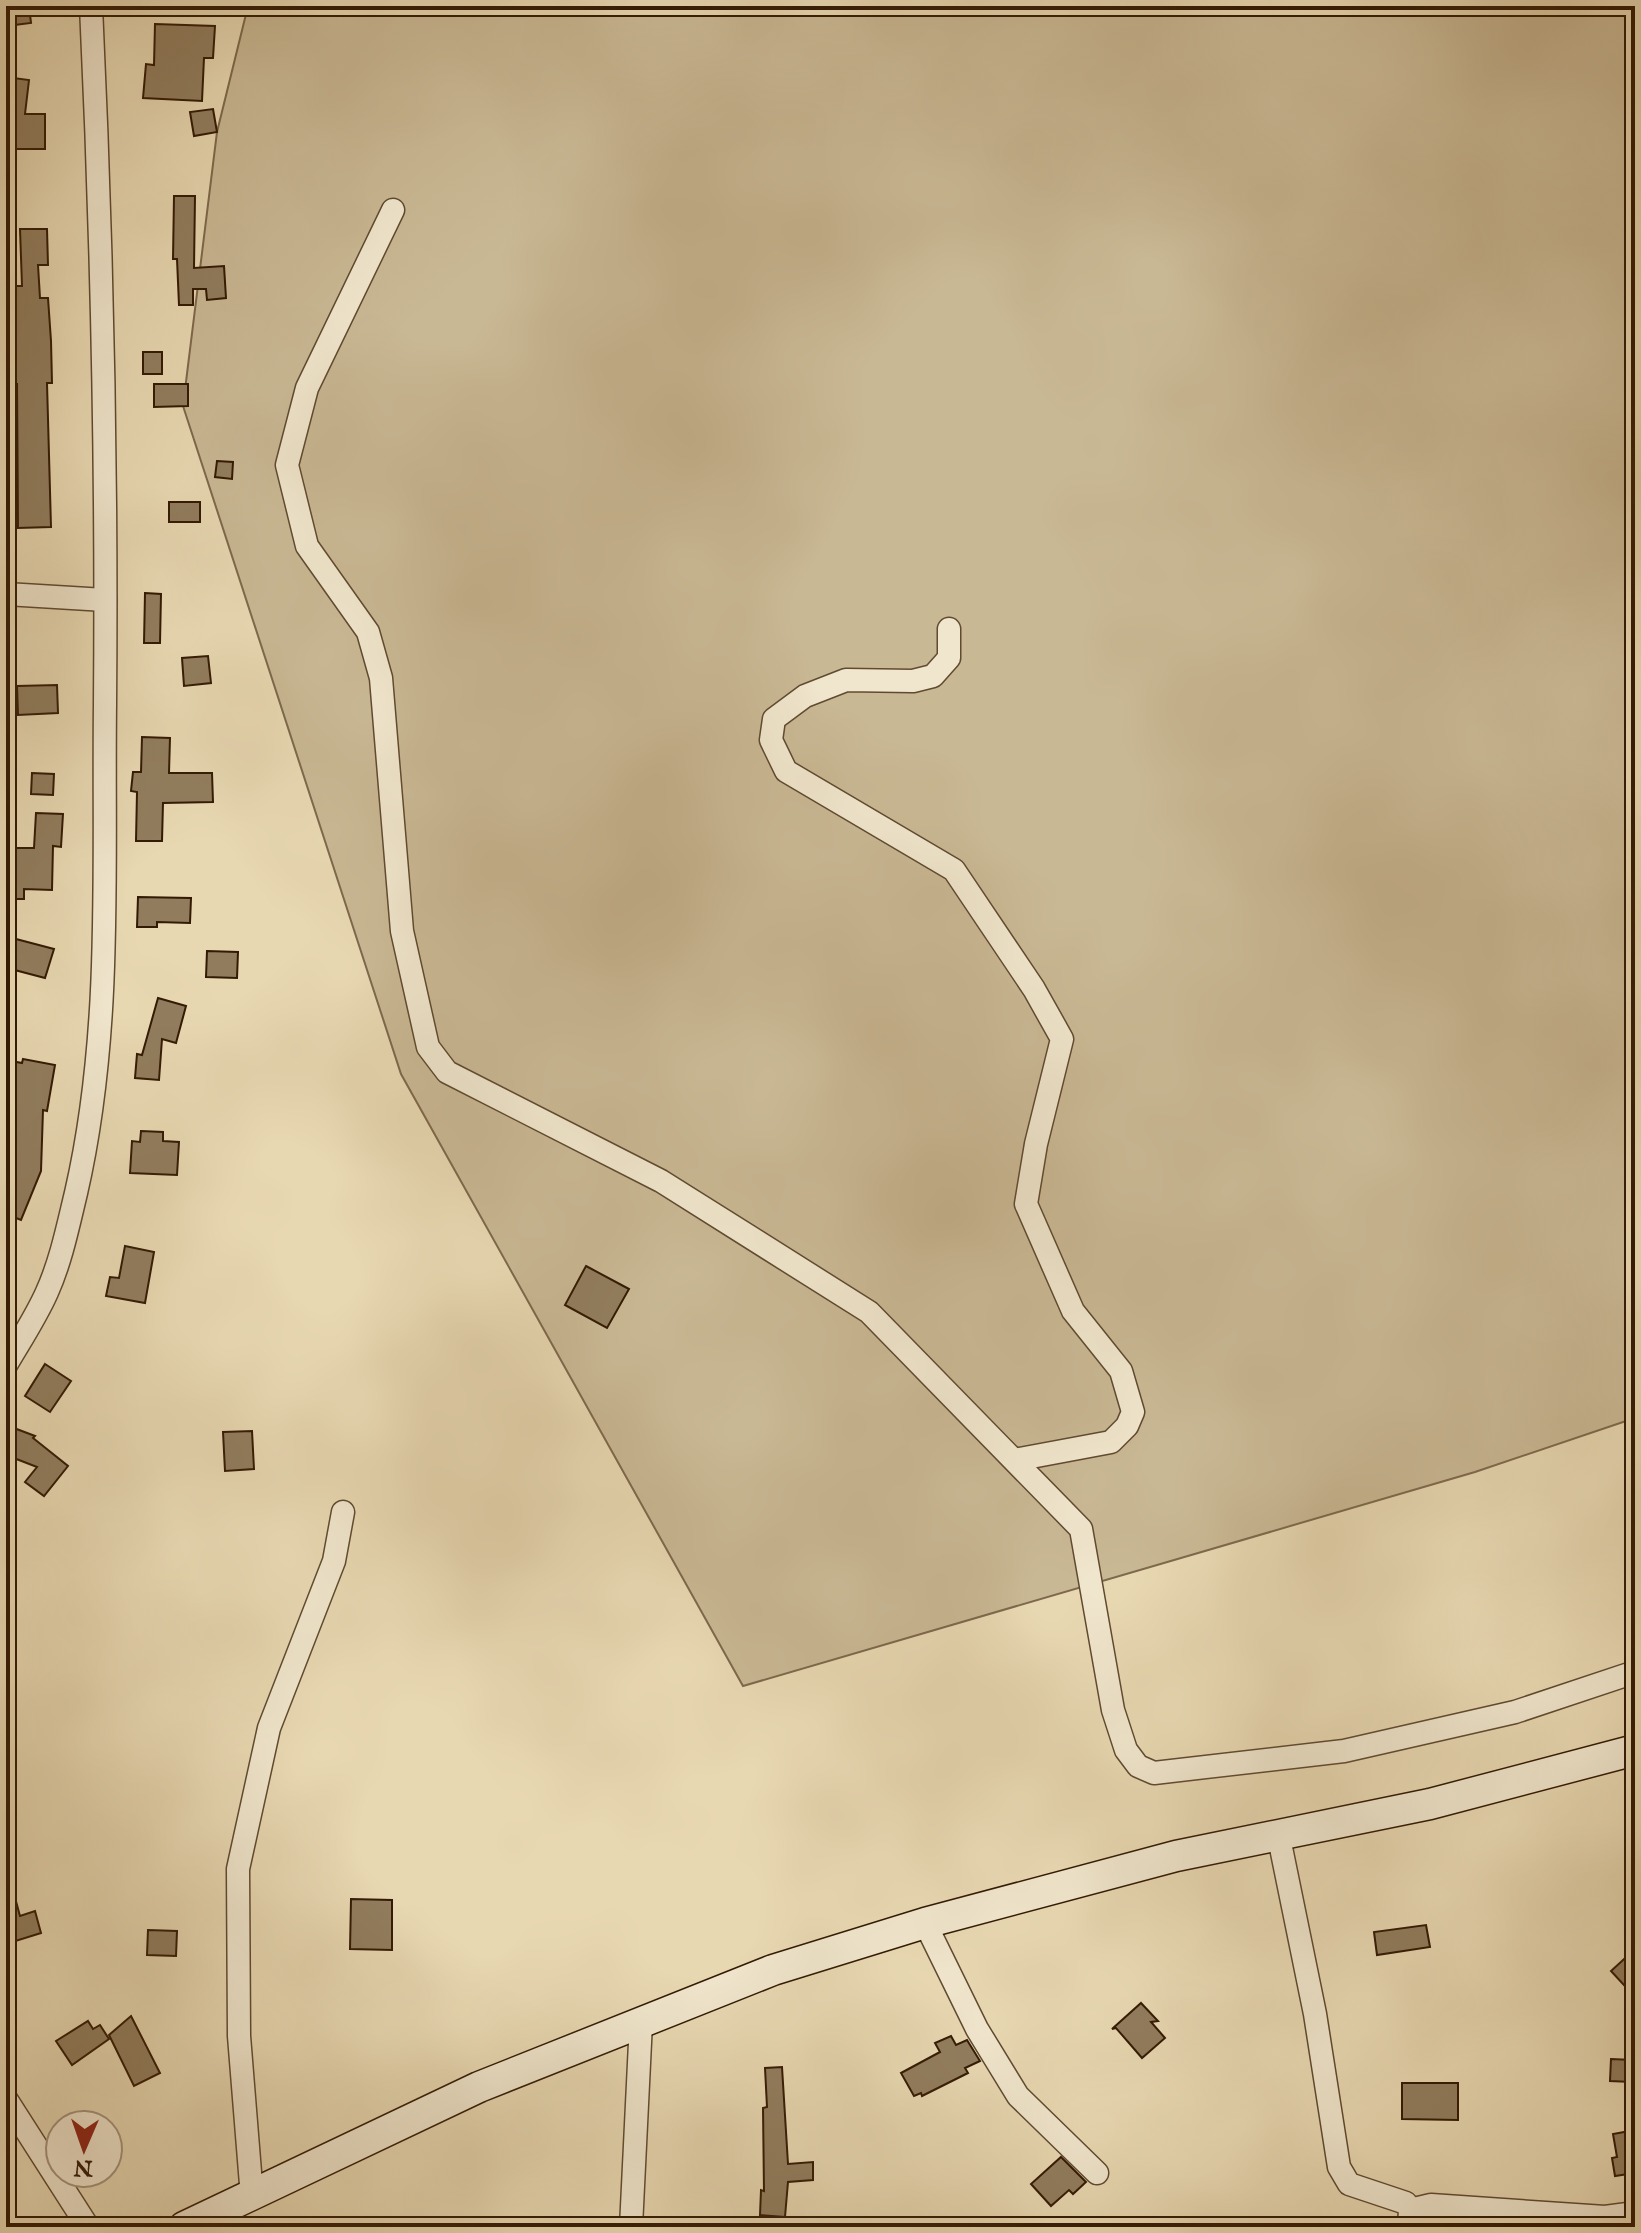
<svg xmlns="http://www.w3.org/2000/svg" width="1641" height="2233" font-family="'IM FELL English',serif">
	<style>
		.green { fill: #c9b894; stroke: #7e694c; stroke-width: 2 }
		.building { fill: #917d5e; stroke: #331a04; stroke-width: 2 }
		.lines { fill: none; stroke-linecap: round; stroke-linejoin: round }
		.minor-casing { stroke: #604a30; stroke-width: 25 }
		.secondary-casing { stroke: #331a04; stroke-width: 33 }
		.minor { stroke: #f0e6cd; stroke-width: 22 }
		.secondary { stroke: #f0e6cd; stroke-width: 30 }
	</style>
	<rect width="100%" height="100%" fill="#e8d8b2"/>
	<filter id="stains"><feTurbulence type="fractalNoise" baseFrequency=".0025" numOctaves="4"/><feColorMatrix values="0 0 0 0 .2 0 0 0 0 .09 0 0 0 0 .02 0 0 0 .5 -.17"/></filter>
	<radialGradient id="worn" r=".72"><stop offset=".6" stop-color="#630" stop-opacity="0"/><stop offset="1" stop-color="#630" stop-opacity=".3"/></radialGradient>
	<!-- green -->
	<path class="green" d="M248 6H1635V1418L1475 1472 743 1686 401 1074 183 406 217 132Z"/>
	<!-- building -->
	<g class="building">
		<path d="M6 6H29L31 23 6 26Z"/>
		<path d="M155 24 215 26 213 58H204L202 101 143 98 146 64 154 65Z"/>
		<path d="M6 77 29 80 25 114H45V149H6Z"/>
		<path d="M213 109 217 132 194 136 190 112Z"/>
		<path d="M174 196H195L194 268 224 266 226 298 207 300 206 289H193V305H179L177 259H173Z"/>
		<path d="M20 229H47L48 265H38L40 298H48L51 341 52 383H47L51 527 18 528 17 384H6V286H22Z"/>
		<rect x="143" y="352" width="19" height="22"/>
		<path d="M154 384H188V406L154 407Z"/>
		<path d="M217 461 233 462 232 479 215 477Z"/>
		<rect x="169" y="502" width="31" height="20"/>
		<path d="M145 593 161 594 160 643H144Z"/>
		<path d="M208 656 211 683 184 686 182 658Z"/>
		<path d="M57 685 58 713 18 715 17 686Z"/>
		<path d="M142 737 170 738 169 773H212L213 802 163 803 162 841H136L137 792 131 791 133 772H141Z"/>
		<path d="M32 773 54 774 53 795 31 794Z"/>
		<path d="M36 813 63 814 61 847 53 846 52 890 24 889V899H6V848H34Z"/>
		<path d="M138 897 191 898 190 923 157 922V927H137Z"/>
		<path d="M16 939 54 949 45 978 7 968Z"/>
		<path d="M207 951 238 952 237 978 206 977Z"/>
		<path d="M158 998 186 1006 176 1043 162 1039 159 1080 135 1078 137 1054 142 1055Z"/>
		<path d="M23 1059 55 1065 47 1111 43 1110 41 1171 21 1220 6 1214 11 1131 6 1130V1060L22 1063Z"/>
		<path d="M141 1131 163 1132V1141L179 1142 177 1175 130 1173 132 1141 140 1142Z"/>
		<path d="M125 1246 154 1252 145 1303 106 1296 110 1277 119 1278Z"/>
		<path d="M586 1266 629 1289 607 1328 565 1305Z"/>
		<path d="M45 1364 71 1381 50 1412 25 1396Z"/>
		<path d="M6 1425 35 1436 33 1438 68 1466 44 1496 25 1482 37 1467 6 1455Z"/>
		<path d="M252 1431 254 1469 225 1471 223 1432Z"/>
		<path d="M11 1883 20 1916 35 1911 41 1933 6 1944V1884Z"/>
		<path d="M351 1899 392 1900V1950L350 1949Z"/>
		<path d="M1426 1925 1430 1947 1377 1955 1374 1932Z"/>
		<path d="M148 1930 177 1931 176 1956 147 1955Z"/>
		<path d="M1635 1949V1997L1611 1971Z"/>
		<path d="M1141 2003 1158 2021 1151 2022 1165 2038 1142 2058 1116 2028 1112 2029Z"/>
		<path d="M131 2016 160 2073 134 2086 109 2035Z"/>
		<path d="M88 2021 93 2029 100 2025 109 2039 72 2065 56 2041Z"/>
		<path d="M951 2036 956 2045 967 2040 980 2061 965 2068 968 2073 922 2096 921 2093 914 2096 901 2073 940 2052 935 2043Z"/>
		<path d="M1611 2059 1633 2060 1632 2082 1610 2081Z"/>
		<path d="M782 2067 788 2164 813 2162V2180L788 2182 785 2217 760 2215 761 2190 764 2191 763 2108 767 2107 765 2068Z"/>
		<path d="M1402 2083H1458V2120L1402 2119Z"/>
		<path d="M1635 2130V2173L1615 2176 1612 2158 1617 2157 1613 2134Z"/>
		<path d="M1061 2157 1086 2182 1073 2194 1069 2190 1051 2206 1031 2184Z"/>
	</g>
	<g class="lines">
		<!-- minor casing -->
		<g class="minor-casing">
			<g id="minor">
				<path d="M393 210 307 388 287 465 307 546 368 632 381 678 402 931 428 1047 447 1072 661 1181 869 1312 1081 1529 1113 1710 1126 1750 1138 1766 1154 1773 1344 1751 1515 1712 1635 1672"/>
				<path d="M6 594 105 600"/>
				<path d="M949 629V658L933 676 913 681 846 680 805 696 774 719 771 740 786 771 954 870 1034 989 1062 1039 1036 1144 1026 1204 1073 1311 1121 1371 1133 1412 1127 1426 1111 1442 1015 1460"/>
				<path d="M6 1365C20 1341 36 1317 47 1292 61 1261 68 1226 76 1193 113 1032 103 868 105 704 107 471 102 238 91 6"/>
				<path d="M1278 1833 1315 2014 1339 2167 1349 2184 1406 2203 1410 2210 1409 2227"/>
				<path d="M925 1923 977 2029 1018 2096 1097 2173"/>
				<path d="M6 2099 88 2227"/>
				<path d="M252 2197 239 2036 238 1869 269 1728 334 1561 343 1512"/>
				<path d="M1410 2210 1431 2205 1605 2217 1635 2213"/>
				<path d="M631 2227 641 2022"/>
			</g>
		</g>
		<!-- secondary casing -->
		<g class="secondary-casing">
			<path id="secondary" d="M184 2227 479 2087 773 1970 925 1923 1176 1856 1430 1804 1635 1750"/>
		</g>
		<!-- minor -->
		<use href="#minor" class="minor"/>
		<!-- secondary -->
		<use href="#secondary" class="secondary"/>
	</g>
	<!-- margin -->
	<rect width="1641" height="2233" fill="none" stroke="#e8d8b2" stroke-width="32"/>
	<rect x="8" y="8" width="1625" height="2217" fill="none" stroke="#331a04" stroke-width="4"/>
	<rect x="16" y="16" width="1609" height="2201" fill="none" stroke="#331a04" stroke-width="2"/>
	<!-- north arrow -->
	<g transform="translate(84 2149) rotate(182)"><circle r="38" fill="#f0e6cd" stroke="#a4947d" stroke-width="2"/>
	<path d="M0-6L14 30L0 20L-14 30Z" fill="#8f2418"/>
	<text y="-12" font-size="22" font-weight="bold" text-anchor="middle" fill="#331a04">N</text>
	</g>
	<rect width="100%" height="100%" filter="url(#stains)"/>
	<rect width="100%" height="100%" fill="url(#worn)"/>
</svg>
